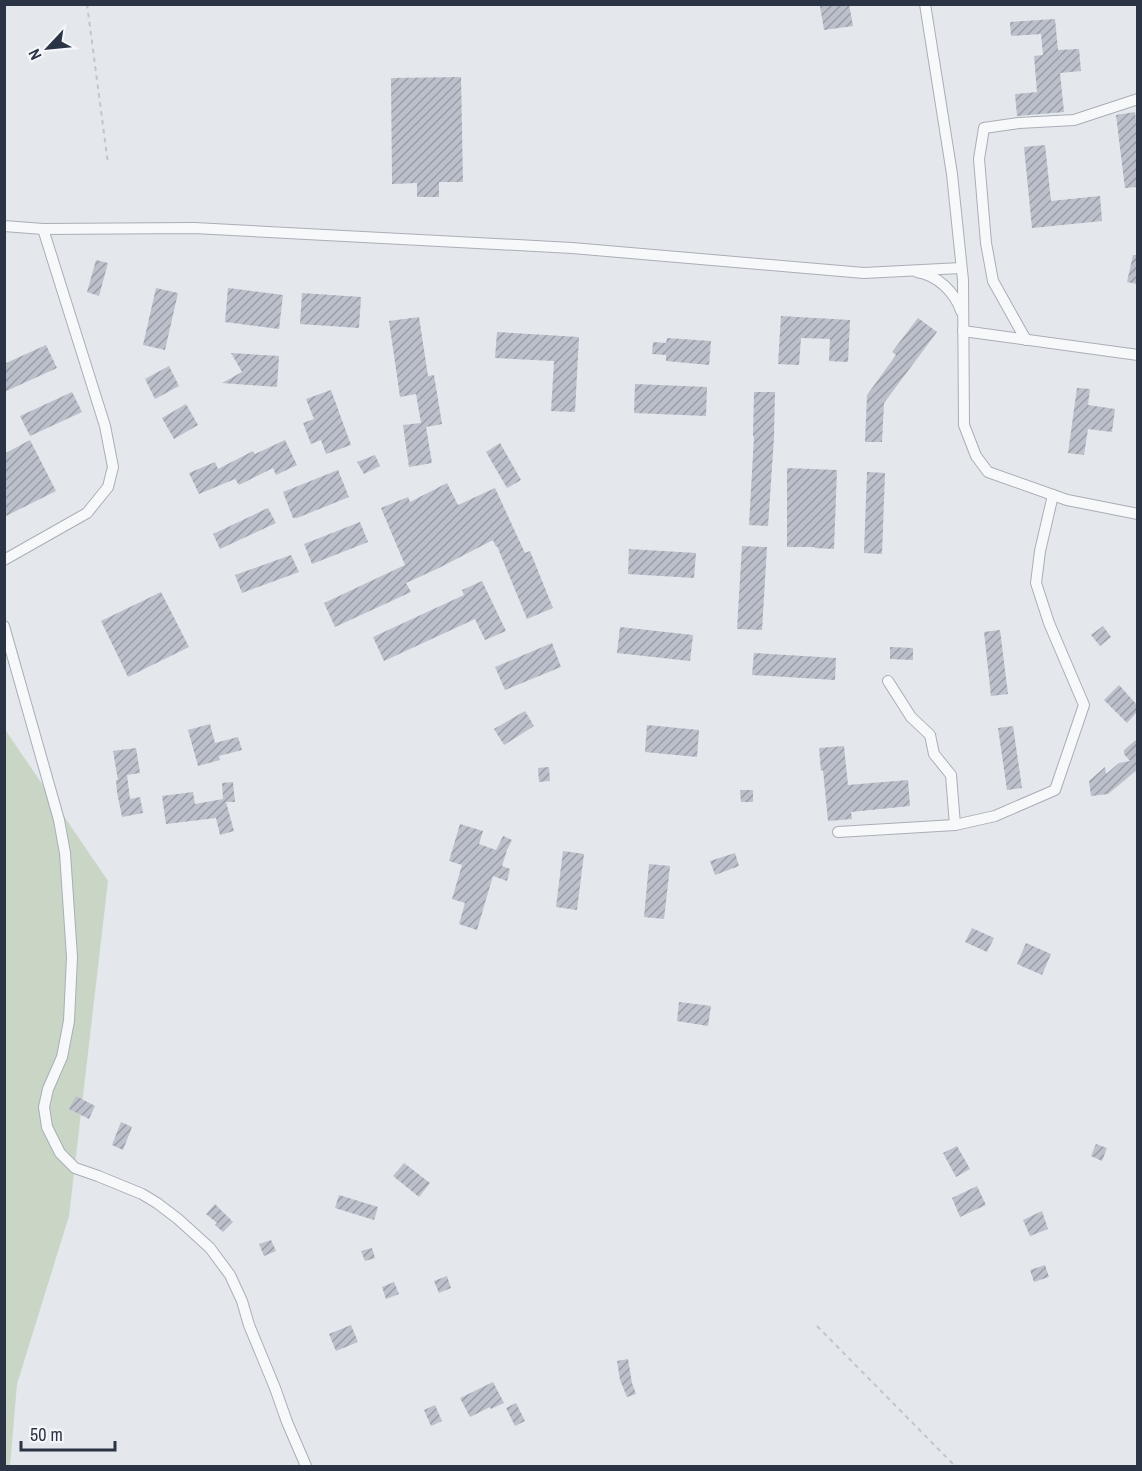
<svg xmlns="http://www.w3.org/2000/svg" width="1142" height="1471" font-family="'Archivo Narrow',sans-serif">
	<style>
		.grass { fill: #c9d6c5 }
		.building { fill: url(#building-hatch) }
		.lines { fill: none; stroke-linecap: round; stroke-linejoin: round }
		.street-casing { stroke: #a9aeb7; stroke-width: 12 }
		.path { stroke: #c2c5cb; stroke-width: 2; stroke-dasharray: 4.5 4.5; stroke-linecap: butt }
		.street { stroke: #f7f8fa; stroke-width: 10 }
	</style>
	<defs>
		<pattern id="building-hatch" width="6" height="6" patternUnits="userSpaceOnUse" patternTransform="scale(1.5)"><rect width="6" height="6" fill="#bbc0ca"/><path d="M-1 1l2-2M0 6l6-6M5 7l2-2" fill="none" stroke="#989da6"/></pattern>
	</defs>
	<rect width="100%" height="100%" fill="#e4e7ec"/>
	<!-- grass -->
	<path class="grass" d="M4 728 108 881 69 1216 17 1384 10 1466H4Z"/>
	<!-- building -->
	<g class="building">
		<path d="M830 4H849L853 26 824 30 820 6Z"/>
		<path d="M1055 19 1058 50 1079 49 1081 71 1060 73 1064 112 1017 116 1015 94 1037 92 1034 56 1043 55 1041 34 1011 36 1010 22Z"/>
		<path d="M461 77 463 182H439V197H417V183L392 184 391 78Z"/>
		<path d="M1135 112 1137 128V187L1125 188 1116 115Z"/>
		<path d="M1045 145 1051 201 1100 196 1102 221 1032 228 1024 147Z"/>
		<path d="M1133 255H1137V284L1127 282Z"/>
		<path d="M96 260 108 263 99 296 87 292Z"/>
		<path d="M156 288 178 293 165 350 143 345Z"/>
		<path d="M228 288 283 295 279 329 225 322Z"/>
		<path d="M302 293 361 297 359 328 300 324Z"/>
		<path d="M781 316 850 320 848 362 829 361 830 339 801 338 799 365 778 364Z"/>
		<path d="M419 317 428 376 434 375 442 424 426 427 432 463 409 467 403 425 421 423 416 394 400 397 389 321Z"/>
		<path d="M918 318 937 332 884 403 882 442H865L867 395 896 355 892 352Z"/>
		<path d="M497 332 579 337 575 412 551 411 554 361 495 358Z"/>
		<path d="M667 338 711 341 709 365 666 361V355L652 354 653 342 666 343Z"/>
		<path d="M46 345 57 368 4 392V364Z"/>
		<path d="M231 353 279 356 277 387 222 383 242 372Z"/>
		<path d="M169 366 179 386 155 399 145 379Z"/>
		<path d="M635 384 707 387 706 416 634 413Z"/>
		<path d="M1077 388 1090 389 1088 405 1115 409 1112 432 1088 429 1084 455 1068 453Z"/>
		<path d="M331 390 351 445 326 454 321 440 311 444 303 423 314 419 306 399Z"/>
		<path d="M72 392 82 412 30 436 20 416Z"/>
		<path d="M754 392H775L774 437 768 526 749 525 754 437 753 436Z"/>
		<path d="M186 404 198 425 174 439 162 418Z"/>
		<path d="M30 440 56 491 4 517V454Z"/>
		<path d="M285 440 297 465 276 475 273 468 239 485 235 479 199 494 189 473 215 462 218 469 253 451 255 454Z"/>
		<path d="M500 443 521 480 507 488 486 452Z"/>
		<path d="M375 455 380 466 364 474 357 462Z"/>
		<path d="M787 468 837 470 834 549 814 548V547H787Z"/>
		<path d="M338 470 349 497 297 518H293L283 492Z"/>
		<path d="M867 472 885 473 882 554 864 553Z"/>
		<path d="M447 483 458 505 495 488 525 553 530 551 553 608 527 619 497 546 496 547 493 540 439 568 406 583 411 592 335 627 324 603 405 565 381 508 408 497 410 502Z"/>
		<path d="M268 508 276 523 220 549 213 534Z"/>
		<path d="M360 522 368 542 312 564 304 544Z"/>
		<path d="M742 546 767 547 762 630 737 629Z"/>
		<path d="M629 549 696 553 694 578 628 574Z"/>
		<path d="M291 555 299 572 242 593 235 575Z"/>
		<path d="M482 581 506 631 485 640 475 619 384 661 373 637 464 595 462 590Z"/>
		<path d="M161 592 189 647 128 677 101 621Z"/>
		<path d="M1103 626 1111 637 1100 646 1091 635Z"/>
		<path d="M620 627 693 635 690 661 617 653Z"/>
		<path d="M1000 630 1008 694 991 696 984 632Z"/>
		<path d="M552 643 561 667 505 690 495 667Z"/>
		<path d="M890 647 913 648V660L890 659Z"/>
		<path d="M754 653 836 658 835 680 752 675Z"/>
		<path d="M1119 685 1137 705V712L1127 723 1104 700Z"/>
		<path d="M525 711 534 726 504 745 494 729Z"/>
		<path d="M210 724 215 743 238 737 242 750 219 756 220 760 198 766 188 730Z"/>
		<path d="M647 725 699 730 697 757 645 752Z"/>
		<path d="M1013 726 1022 788 1007 790 998 728Z"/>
		<path d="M1137 739V770L1108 794 1091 796 1089 781 1105 767 1106 774 1119 763 1130 761 1124 754V750Z"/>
		<path d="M844 746 848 785 908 780 910 806 851 812 852 819 828 821 823 770 821 771 819 748Z"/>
		<path d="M136 748 140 773 127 775 130 799 140 797 143 813 122 817 117 792 116 780H118L113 751Z"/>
		<path d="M549 767 550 781 539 782 538 768Z"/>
		<path d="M233 782 235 802H226L234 831 220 835 216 818 166 824 162 796 193 792 195 804 223 799 222 783Z"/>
		<path d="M740 790H753V802H741Z"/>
		<path d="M460 824 483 831 479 844 496 850 503 836 512 840 507 850 502 866 510 869 507 881 493 876 477 930 459 924 465 903 452 899 462 865 449 861Z"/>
		<path d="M563 851 584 854 577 910 556 907Z"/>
		<path d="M735 853 739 866 715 875 710 861Z"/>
		<path d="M649 864 670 866 664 919 644 917Z"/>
		<path d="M972 928 994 938 987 952 965 942Z"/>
		<path d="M1026 943 1051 954 1042 975 1017 964Z"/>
		<path d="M679 1002 711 1006 708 1026 677 1021Z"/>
		<path d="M76 1096 95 1106 89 1119 69 1109Z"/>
		<path d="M121 1122 132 1127 123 1150 112 1145Z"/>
		<path d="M1096 1144 1107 1148 1102 1161 1091 1156Z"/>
		<path d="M957 1146 970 1169 956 1177 943 1153Z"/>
		<path d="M404 1163 430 1183 419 1197 393 1176Z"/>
		<path d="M977 1186 986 1205 960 1217 952 1198Z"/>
		<path d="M339 1195 378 1207 374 1220 335 1208Z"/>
		<path d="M215 1204 233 1222 223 1232 215 1225 217 1223 206 1214Z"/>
		<path d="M1042 1211 1048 1229 1030 1236 1023 1220Z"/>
		<path d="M271 1240 276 1251 264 1256 259 1244Z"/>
		<path d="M372 1248 375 1258 365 1261 361 1251Z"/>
		<path d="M1045 1265 1049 1277 1034 1282 1030 1270Z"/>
		<path d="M447 1276 451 1288 439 1293 434 1281Z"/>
		<path d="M394 1282 399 1294 386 1299 382 1287Z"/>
		<path d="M351 1325 358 1342 336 1351 329 1334Z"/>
		<path d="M628 1359 632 1383 636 1394 627 1397 620 1380 617 1361Z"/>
		<path d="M493 1382 504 1403 491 1409 490 1407 470 1417 460 1398Z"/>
		<path d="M516 1403 525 1421 515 1426 506 1408Z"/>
		<path d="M435 1405 442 1421 431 1426 424 1410Z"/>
	</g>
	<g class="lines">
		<!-- street casing -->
		<g class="street-casing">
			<g id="street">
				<path d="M925 4 952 174 963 280 964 425 976 456 988 472 1067 500 1138 514"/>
				<path d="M4 226 43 229 194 228 572 248 864 273 961 268"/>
				<path d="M917 272C937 275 955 292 961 311"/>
				<path d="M963 331 1138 355"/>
				<path d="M1026 340 993 281 986 243 979 159 984 128 1019 123 1074 120 1138 99"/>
				<path d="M4 560 87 513 108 487 113 467 105 426 43 229"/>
				<path d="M4 626 59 820 65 853 72 957 69 1021 62 1057 48 1089 44 1107 47 1127 60 1153 75 1168 98 1176 142 1194 157 1203 178 1219 210 1248 230 1275 242 1301 249 1325 275 1388 287 1422 306 1466"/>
				<path d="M888 681 911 717 930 735 934 754 951 775 955 825"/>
				<path d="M838 832 955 825 995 816 1055 790 1084 705 1049 623 1036 583 1040 551 1053 495"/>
			</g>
		</g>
		<!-- path -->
		<g class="path">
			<path d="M87 4 108 164"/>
			<path d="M817 1326 955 1466"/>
		</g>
		<!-- street -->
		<use href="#street" class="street"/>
	</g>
	<!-- border -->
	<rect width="1142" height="1471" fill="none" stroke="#2b3445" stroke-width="12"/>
	<!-- north arrow -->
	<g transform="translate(48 48) rotate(244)" stroke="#f4f6f9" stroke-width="4.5" paint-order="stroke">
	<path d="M0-4.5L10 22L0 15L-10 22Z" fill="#2b3445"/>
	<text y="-9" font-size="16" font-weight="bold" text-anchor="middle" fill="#2b3445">N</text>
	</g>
	<!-- scale -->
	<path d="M21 1441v9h94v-9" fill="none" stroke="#2b3445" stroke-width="3"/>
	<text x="30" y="1441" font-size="18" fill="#2b3445" stroke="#f4f6f9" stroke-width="4.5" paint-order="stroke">50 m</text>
</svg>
